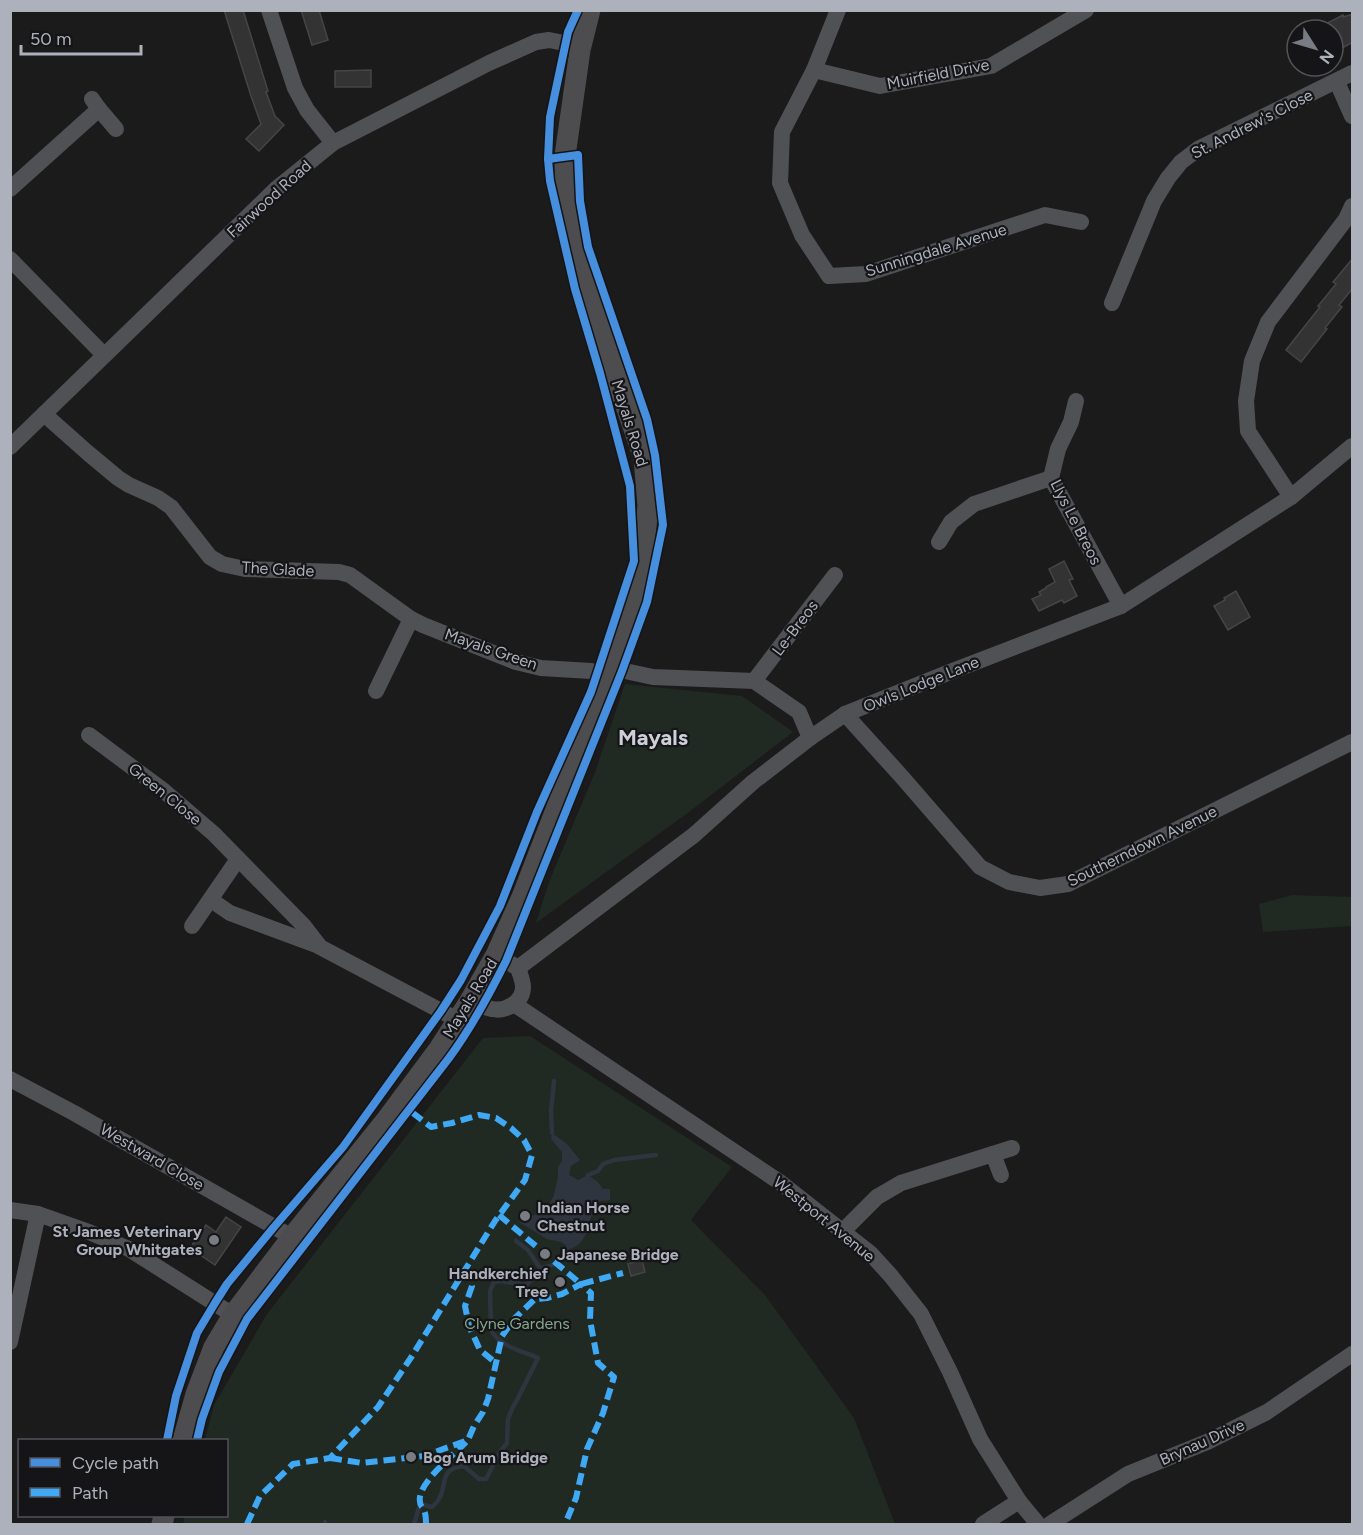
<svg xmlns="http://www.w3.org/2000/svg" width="1363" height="1535" font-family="Figtree,sans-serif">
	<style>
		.green { fill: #212923 }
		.water { fill: #2e353e }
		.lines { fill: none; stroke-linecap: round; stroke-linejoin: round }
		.stream { stroke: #2e353e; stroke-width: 4.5 }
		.building { fill: #333334; stroke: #444548; stroke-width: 1.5 }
		.minor { stroke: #4f5155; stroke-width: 16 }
		.major { stroke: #4d4d50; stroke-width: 21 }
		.quiet { stroke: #3fa9f5; stroke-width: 6; stroke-dasharray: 12 6; stroke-linecap: butt }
		.cycleway-casing { stroke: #151518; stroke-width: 11 }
		.cycleway { stroke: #468fdf; stroke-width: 8 }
		.poi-dot { fill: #7a7c84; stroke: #151518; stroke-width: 2 }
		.labels { text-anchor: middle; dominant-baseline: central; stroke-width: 4.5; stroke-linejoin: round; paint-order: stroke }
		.street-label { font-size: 16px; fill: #adb1bc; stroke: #151518 }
		.poi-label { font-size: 16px; font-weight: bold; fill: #adb1bc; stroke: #151518; text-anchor: start }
		.park-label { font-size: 16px; fill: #84a789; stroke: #151518 }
		.district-label { font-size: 22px; font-weight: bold; fill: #ced0d8; stroke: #151518 }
	</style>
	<rect width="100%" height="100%" fill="#1b1b1c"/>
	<!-- green -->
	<g class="green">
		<path d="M625 684 742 696 793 732 689 812 536 923 549 882 595 772Z"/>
		<path d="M1292 895 1352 897V926L1263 932 1259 904Z"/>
		<path d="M530 1036 732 1167 691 1220 765 1295 854 1418 895 1524H183L185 1516H226V1440H205L214 1405 267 1314 483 1038Z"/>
	</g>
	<!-- water -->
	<path class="water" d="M552 1133 567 1144 580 1160 571 1166 569 1175 578 1180 588 1175 598 1182 603 1189H610V1200C607 1201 603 1200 600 1201 587 1206 595 1239 571 1249L561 1242 547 1239 519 1222 522 1217 535 1215 546 1210 554 1195 558 1177V1167L562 1161V1152L551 1139Z"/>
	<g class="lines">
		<!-- stream -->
		<g class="stream">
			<path d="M552 1133 551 1111 554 1081"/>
			<path d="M588 1175 598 1171 603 1164 614 1160 656 1155"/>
			<path d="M516 1241 528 1250 540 1268C556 1266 561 1261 568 1247"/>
			<path d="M325 1524V1522"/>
			<path d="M414 1524 420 1504 432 1507C433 1506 439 1500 439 1499 448 1484 438 1469 464 1466L479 1479H486L500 1452 507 1443 508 1419 512 1409 518 1398 538 1358C523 1351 497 1346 491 1329L490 1291 494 1282 501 1281 526 1285 534 1278 540 1268"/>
		</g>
	</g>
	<!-- building -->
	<g class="building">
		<path d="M224 10H243L268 91 266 92 275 116 284 125 259 151 246 139 261 124 251 96Z"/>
		<path d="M301 10H319L328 40 312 45Z"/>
		<path d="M1353 14V42L1333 53V30H1314L1343 15V17Z"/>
		<path d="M371 70V87H335V71Z"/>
		<path d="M1353 258V288L1339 305 1342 307 1325 328 1327 329 1301 362 1286 350 1320 307 1318 306 1336 284 1333 282Z"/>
		<path d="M1064 561 1073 579 1069 580 1077 596 1064 603 1062 600 1039 611 1032 599 1041 595 1039 592 1046 588V587L1055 582 1049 569Z"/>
		<path d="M1236 591 1250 617 1228 630 1214 606 1225 600 1224 598Z"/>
		<path d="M226 1217 241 1227 215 1265 190 1248 206 1225 216 1232Z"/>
		<path d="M642 1260 645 1272 631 1276 628 1264Z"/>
	</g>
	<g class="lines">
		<!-- minor -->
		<g class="minor">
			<path d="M269 10 295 88 307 110 333 143"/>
			<path d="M838 10 814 70 782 132 780 183 802 235 829 276 866 274 1045 215 1081 222"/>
			<path d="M814 70 880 86 991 66 1086 10"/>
			<path d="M1337 82 1352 116"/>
			<path d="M99 109 116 129"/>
			<path d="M10 189 99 109 92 99"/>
			<path d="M10 259 104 355"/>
			<path d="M1112 303 1154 201 1168 178 1181 162 1198 149 1352 73"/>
			<path d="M1076 401 1071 422 1058 449 1051 478 1121 606"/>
			<path d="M44 414 88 453 118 478 129 485 158 498 171 507 210 557 222 564 245 569 339 572 350 575 411 619 423 625 516 662 541 668 591 671 608 675"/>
			<path d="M10 447 276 189 333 143 489 63 536 42 549 40 564 43 580 50"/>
			<path d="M1291 497 1248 431 1246 401 1252 361 1268 322 1346 219 1352 206"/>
			<path d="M939 542 951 522 974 504 1051 478"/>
			<path d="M611 668 653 677 754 681 799 712 810 738"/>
			<path d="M754 681 835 575"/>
			<path d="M376 691 411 619"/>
			<path d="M845 714 902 777 980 867 1009 882 1040 888 1068 884 1352 742"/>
			<path d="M89 735 164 791 214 834 303 925 320 947 458 1020"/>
			<path d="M211 900 230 913 319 946"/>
			<path d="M192 926 238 859"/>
			<path d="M518 968 694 835 753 782 810 738 845 714 950 672 1121 606 1291 497 1352 446"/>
			<path d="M470 1001C477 1004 485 1008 492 1009 506 1012 523 1002 523 987 523 981 520 974 518 968L496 955"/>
			<path d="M514 1004 781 1183 870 1253 891 1276 921 1314 950 1372 980 1439 1019 1501 1038 1524"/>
			<path d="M10 1079 74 1113 292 1237"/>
			<path d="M993 1154 1012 1148"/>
			<path d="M10 1210 38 1214 89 1232 129 1249 233 1315"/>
			<path d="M843 1231 877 1197 901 1183 993 1154 1001 1175"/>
			<path d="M10 1342 38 1214"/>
			<path d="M983 1524 1019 1501"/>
			<path d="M1050 1524 1128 1474 1207 1442 1267 1412 1352 1354"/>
		</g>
		<!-- major -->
		<g class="major">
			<path d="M183 1440 196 1394 214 1347 233 1315 292 1237 387 1119 439 1049 470 1001 496 955 522 897 611 668 630 624 641 576 648 506 644 458 607 351 581 258 565 177V156L580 50 590 10"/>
			<path d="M162 1524 164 1516"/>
		</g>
		<!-- quiet -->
		<g class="quiet">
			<path d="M499 1215 581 1284 623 1273"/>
			<path d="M466 1269 472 1286 465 1306 469 1326 480 1350 496 1363"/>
			<path d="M330 1458 362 1463 424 1456 468 1440 474 1426 483 1412 488 1399 502 1336 515 1318 535 1299 547 1298 562 1294 581 1284 591 1293 590 1320 598 1363 614 1377 603 1413 587 1449 576 1498 565 1524"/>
			<path d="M247 1524 260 1496 293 1464 330 1458 378 1407 412 1356 495 1221 525 1180 532 1155 524 1140 511 1128 496 1118 479 1115 452 1123 431 1127 409 1110"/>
			<path d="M426 1524C426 1520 426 1515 424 1510 422 1506 420 1506 420 1502 416 1484 455 1454 466 1442"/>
		</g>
		<!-- cycleway casing -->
		<g class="cycleway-casing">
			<g id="cycleway">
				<path d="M167 1440 176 1396 197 1333 215 1303 227 1284 274 1227 343 1147 441 1011 461 980 500 906 537 812 591 692 634 561 630 486 600 373 575 289 550 181 548 159"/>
				<path d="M197 1440 202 1419 219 1372 247 1319 449 1058C472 1027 489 995 506 961L622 671 647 602 663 525 655 455 647 419 588 247 580 201 578 155 548 159 550 117 568 32 578 10"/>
			</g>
		</g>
		<!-- cycleway -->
		<use href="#cycleway" class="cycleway"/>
	</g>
	<!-- markers -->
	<g class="poi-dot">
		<circle cx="525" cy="1216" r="6"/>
		<circle cx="214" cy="1240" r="6"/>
		<circle cx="545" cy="1254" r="6"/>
		<circle cx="560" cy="1282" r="6"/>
		<circle cx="411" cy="1457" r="6"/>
	</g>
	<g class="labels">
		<!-- street labels -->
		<g class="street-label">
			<text transform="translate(938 74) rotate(-11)">Muirfield Drive</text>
			<text transform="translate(1252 124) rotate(-27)">St. Andrew's Close</text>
			<text transform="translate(269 199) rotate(-42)">Fairwood Road</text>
			<text transform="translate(936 250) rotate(-17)">Sunningdale Avenue</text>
			<text transform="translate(630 423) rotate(73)">Mayals Road</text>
			<text transform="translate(1076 522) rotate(63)">Llys Le Breos</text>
			<text transform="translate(278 569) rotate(3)">The Glade</text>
			<text transform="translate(795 628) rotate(-53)">Le-Breos</text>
			<text transform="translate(491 649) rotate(19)">Mayals Green</text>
			<text transform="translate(921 684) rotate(-22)">Owls Lodge Lane</text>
			<text transform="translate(165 794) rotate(39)">Green Close</text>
			<text transform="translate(1142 846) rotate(-26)">Southerndown Avenue</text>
			<text transform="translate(470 998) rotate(-59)">Mayals Road</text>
			<text transform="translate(152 1157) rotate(30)">Westward Close</text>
			<text transform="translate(824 1219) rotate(39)">Westport Avenue</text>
			<text transform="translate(1202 1442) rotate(-24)">Brynau Drive</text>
		</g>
		<!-- poi labels -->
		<g class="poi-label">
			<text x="537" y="1207">Indian Horse<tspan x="537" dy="18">Chestnut</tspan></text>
			<text x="202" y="1231" text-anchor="end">St James Veterinary<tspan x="202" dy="18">Group Whitgates</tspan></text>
			<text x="557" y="1254">Japanese Bridge</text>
			<text x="548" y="1273" text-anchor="end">Handkerchief<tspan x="548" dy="18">Tree</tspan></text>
			<text x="423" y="1457">Bog Arum Bridge</text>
		</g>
		<!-- park labels -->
		<g class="park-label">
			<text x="517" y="1323">Clyne Gardens</text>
		</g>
		<!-- district labels -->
		<g class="district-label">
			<text x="653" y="737">Mayals</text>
		</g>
	</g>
	<!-- border -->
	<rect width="1363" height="1535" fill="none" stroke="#adb1bc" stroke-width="24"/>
	<!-- legend -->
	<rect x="18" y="1439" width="210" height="78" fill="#151518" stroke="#52535a" stroke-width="1.5"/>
	<rect x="30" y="1458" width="30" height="9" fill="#468fdf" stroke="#52535a" stroke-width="1.5"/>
	<text x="72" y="1469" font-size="18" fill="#adb1bc">Cycle path</text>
	<rect x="30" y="1488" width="30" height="9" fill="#3fa9f5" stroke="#52535a" stroke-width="1.5"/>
	<text x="72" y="1499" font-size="18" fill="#adb1bc">Path</text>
	<!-- north arrow -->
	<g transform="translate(1315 48) rotate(127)"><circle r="28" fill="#151518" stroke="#52535a" stroke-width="1.5"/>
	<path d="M0-4.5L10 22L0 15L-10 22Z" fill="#7a7c84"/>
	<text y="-9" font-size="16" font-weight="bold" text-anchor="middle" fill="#adb1bc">N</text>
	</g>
	<!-- scale -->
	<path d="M21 45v9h120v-9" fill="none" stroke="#adb1bc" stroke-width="3"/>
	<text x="30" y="45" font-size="18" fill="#adb1bc" stroke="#151518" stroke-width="4.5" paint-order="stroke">50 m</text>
</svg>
